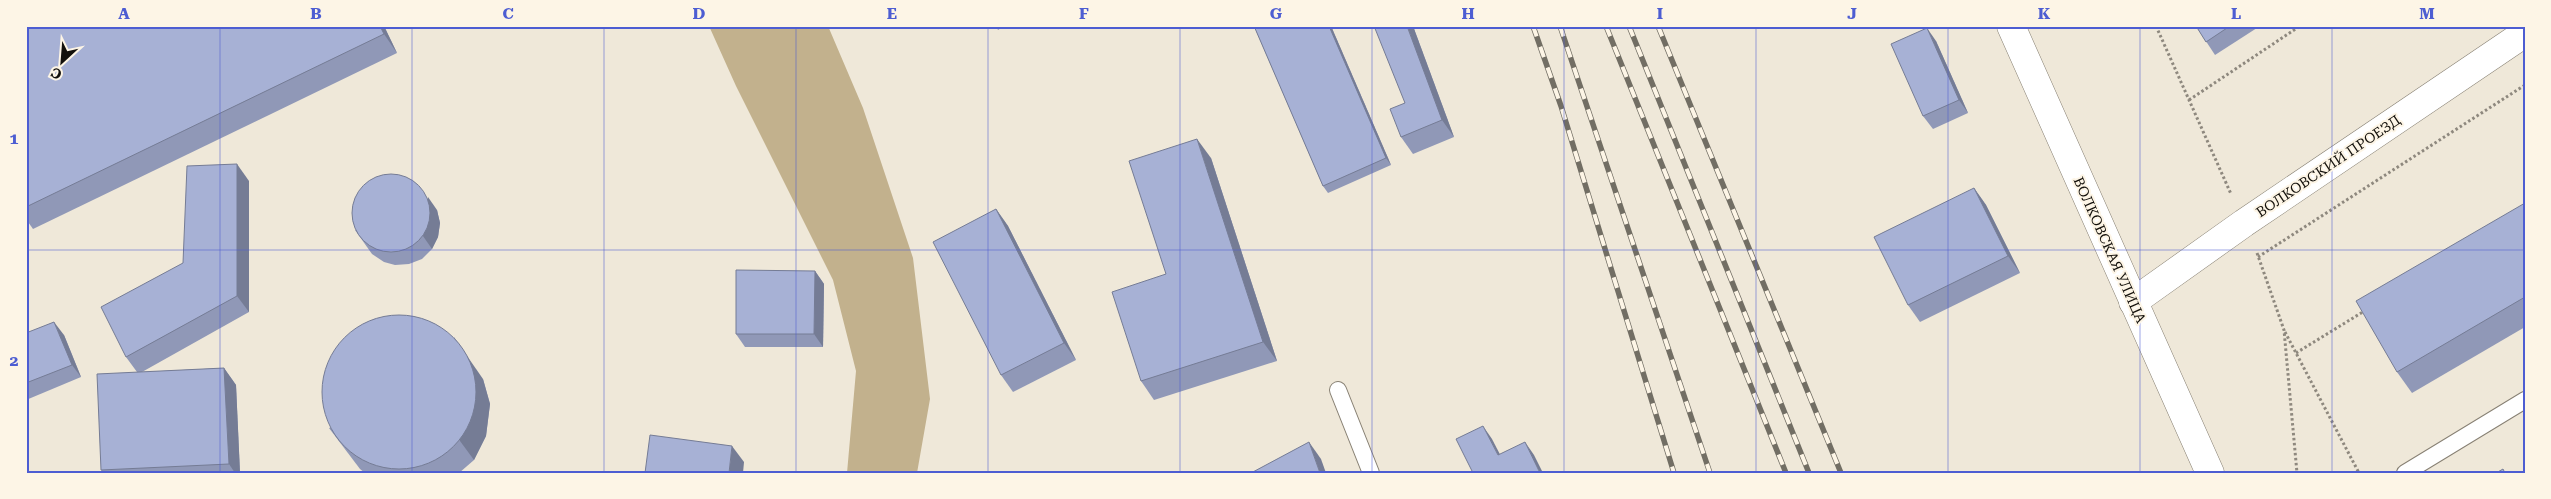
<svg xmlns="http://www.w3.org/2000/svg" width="2551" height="499" font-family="'Roboto Serif',serif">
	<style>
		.forest { fill: #c2b18d }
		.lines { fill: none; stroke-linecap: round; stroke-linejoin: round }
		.service-casing { stroke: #888174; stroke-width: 18 }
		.tertiary-casing { stroke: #888174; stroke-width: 29 }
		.secondary-casing { stroke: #888174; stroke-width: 29 }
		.path { stroke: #8e887e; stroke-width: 3; stroke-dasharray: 2.5 2.5; stroke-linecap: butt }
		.service { stroke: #fff; stroke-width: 16 }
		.tertiary { stroke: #fff; stroke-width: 28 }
		.secondary { stroke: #fff; stroke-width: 28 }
		.rail-casing { stroke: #726e64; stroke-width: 5.5 }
		.rail { stroke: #fdf5e6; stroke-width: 4; stroke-dasharray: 11; stroke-linecap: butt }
		.wall { fill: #9098b7 }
		.shaded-wall { fill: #757c95 }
		.building { fill: #a7b1d5; stroke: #757c95 }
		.grid { fill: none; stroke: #4d5dd2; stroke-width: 1; stroke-opacity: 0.55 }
		.labels { text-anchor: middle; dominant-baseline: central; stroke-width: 4; stroke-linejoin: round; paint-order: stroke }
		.street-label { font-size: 14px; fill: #13100b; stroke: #fdf5e6 }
		.neatline { fill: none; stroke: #4d5dd2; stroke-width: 2 }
		.grid-label { font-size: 16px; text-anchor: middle; font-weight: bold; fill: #4d5dd2 }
	</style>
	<rect width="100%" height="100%" fill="#efe8d9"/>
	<!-- forest -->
	<path class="forest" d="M709 26H828L863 108 913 258 930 399 917 473H847L856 371 833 280 736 86Z"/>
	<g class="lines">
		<!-- service casing -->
		<g class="service-casing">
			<g id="service">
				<path d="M1338 390 1371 473"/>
				<path d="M2405 473 2525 400"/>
			</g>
		</g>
		<!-- tertiary casing -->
		<g class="tertiary-casing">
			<path id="tertiary" d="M2133 302 2244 223 2525 33"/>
		</g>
		<!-- secondary casing -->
		<g class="secondary-casing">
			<path id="secondary" d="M2011 26 2210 473"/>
		</g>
		<!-- path -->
		<g class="path">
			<path d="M2156 26 2231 194"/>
			<path d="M2189 100 2300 26"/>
			<path d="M2257 253 2284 330 2297 473"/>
			<path d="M2258 257 2525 85"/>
			<path d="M2285 332 2359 473"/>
			<path d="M2296 353 2366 310"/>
		</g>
		<!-- service -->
		<use href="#service" class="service"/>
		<!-- tertiary -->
		<use href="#tertiary" class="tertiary"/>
		<!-- secondary -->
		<use href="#secondary" class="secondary"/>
		<!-- rail casing -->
		<g class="rail-casing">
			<g id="rail">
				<path d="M1533 26 1561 106 1674 473"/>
				<path d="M1560 26 1710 473"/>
				<path d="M1606 26 1786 473"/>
				<path d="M1629 26 1809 473"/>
				<path d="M1658 26 1841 473"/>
			</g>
		</g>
		<!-- rail -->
		<use href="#rail" class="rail"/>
	</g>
	<!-- wall -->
	<g class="wall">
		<path d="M26 26H384L397 53 33 229 26 219Z"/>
		<path d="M996 26H1004L998 30Z"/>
		<path d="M1254 26H1331L1391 165 1328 193 1323 186Z"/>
		<path d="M1413 26 1454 137 1413 154 1401 137Z"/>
		<path d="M2196 26H2260L2215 55Z"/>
		<path d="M1936 41 1968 113 1933 129 1923 116Z"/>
		<path d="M1211 158 1277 361 1154 400 1141 381 1166 274Z"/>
		<path d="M249 181V312L142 372 224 368 236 385 240 473H103L101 470 137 372 126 357Z"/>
		<path d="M1974 188 1986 205 2020 273 1920 322 1908 305Z"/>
		<path d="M2525 203V327L2412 393 2397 372Z"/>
		<path d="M996 209 1008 226 1076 360 1013 392 1001 375Z"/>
		<path d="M437 210 440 223 438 237 432 249 422 259 409 264 395 265 384 262 372 254 355 230Z"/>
		<path d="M815 271 824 284 823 347H745L736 334Z"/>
		<path d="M26 333 64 335 81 377 26 400Z"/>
		<path d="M483 379 490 404 486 436 474 460 459 473H365L360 469 329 428Z"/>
	</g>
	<!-- shaded-wall -->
	<g class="shaded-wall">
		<path d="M380 26H384L397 53 384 34Z"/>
		<path d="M1329 26H1331L1391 165 1386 158Z"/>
		<path d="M1407 26H1413L1454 137 1442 120Z"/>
		<path d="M1927 28 1936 41 1968 113 1959 100Z"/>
		<path d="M1197 139 1211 158 1277 361 1263 342Z"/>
		<path d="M237 164 249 181V312L237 296Z"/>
		<path d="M1974 188 1986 205 2020 273 2008 256Z"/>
		<path d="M428 197 437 210 440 223 438 237 432 249 423 236Z"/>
		<path d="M996 209 1008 226 1076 360 1064 343Z"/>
		<path d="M815 271 824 284 823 347 814 334Z"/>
		<path d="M54 322 64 335 81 377 72 365Z"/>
		<path d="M454 337 483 379 490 404 486 436 474 460 460 441Z"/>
		<path d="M224 368 236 385 240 473H235L229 464Z"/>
		<path d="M1483 426 1492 439 1507 468 1498 455Z"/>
		<path d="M1309 442 1321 459 1326 473H1320Z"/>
		<path d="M1525 442 1534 455 1543 473H1540Z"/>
		<path d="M732 446 744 462 743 473H729Z"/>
	</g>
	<!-- building -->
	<g class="building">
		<path d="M26 26H380L384 34 26 207Z"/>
		<path d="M1254 26H1329L1386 158 1323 186Z"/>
		<path d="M1374 26H1407L1442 120 1401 137 1390 109 1405 103Z"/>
		<path d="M2196 26H2230L2206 42Z"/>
		<path d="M1927 28 1959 100 1923 116 1891 44Z"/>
		<path d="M1197 139 1263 342 1141 381 1112 292 1166 274 1129 161Z"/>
		<path d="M237 164V296L126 357 101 307 183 263 187 166Z"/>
		<circle cx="391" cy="213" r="39"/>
		<path d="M1974 188 2008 256 1908 305 1874 237Z"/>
		<path d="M2525 203V297L2397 372 2356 301Z"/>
		<path d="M996 209 1064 343 1001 375 933 242Z"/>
		<path d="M736 270 815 271 814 334H736Z"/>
		<circle cx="399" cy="392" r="77"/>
		<path d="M54 322 72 365 26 383V333Z"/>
		<path d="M224 368 229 464 101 470 97 374Z"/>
		<path d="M1483 426 1498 455 1525 442 1540 473H1473L1456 439Z"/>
		<path d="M650 435 732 446 729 473H645Z"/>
		<path d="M1309 442 1320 473H1251Z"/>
		<path d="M2503 469 2505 473H2496Z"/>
	</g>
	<!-- grid -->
	<path class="grid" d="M220 26V473M412 26V473M604 26V473M796 26V473M988 26V473M1180 26V473M1372 26V473M1564 26V473M1756 26V473M1948 26V473M2140 26V473M2332 26V473M26 250H2525"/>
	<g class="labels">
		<!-- street labels -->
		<g class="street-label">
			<text transform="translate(2328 166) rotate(-34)">ВОЛКОВСКИЙ ПРОЕЗД</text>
			<text transform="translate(2110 250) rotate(66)">ВОЛКОВСКАЯ УЛИЦА</text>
		</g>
	</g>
	<!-- border -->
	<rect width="2551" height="499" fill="none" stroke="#fdf5e6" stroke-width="55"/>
	<!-- north arrow -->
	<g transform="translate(62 62) rotate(206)" stroke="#fdf5e6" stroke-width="4" paint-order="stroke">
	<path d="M0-4L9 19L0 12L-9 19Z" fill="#13100b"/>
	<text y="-8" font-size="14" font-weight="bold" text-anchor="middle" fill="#13100b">С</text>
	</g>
	<rect x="28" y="28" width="2496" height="444" class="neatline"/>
	<g class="grid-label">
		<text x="124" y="19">A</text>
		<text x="316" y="19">B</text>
		<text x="508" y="19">C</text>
		<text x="699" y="19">D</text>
		<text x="892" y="19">E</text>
		<text x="1084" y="19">F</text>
		<text x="1276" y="19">G</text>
		<text x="1468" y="19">H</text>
		<text x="1660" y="19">I</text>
		<text x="1852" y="19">J</text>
		<text x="2044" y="19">K</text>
		<text x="2236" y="19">L</text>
		<text x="2427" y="19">M</text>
		<text x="14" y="144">1</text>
		<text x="14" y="366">2</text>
	</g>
</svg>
